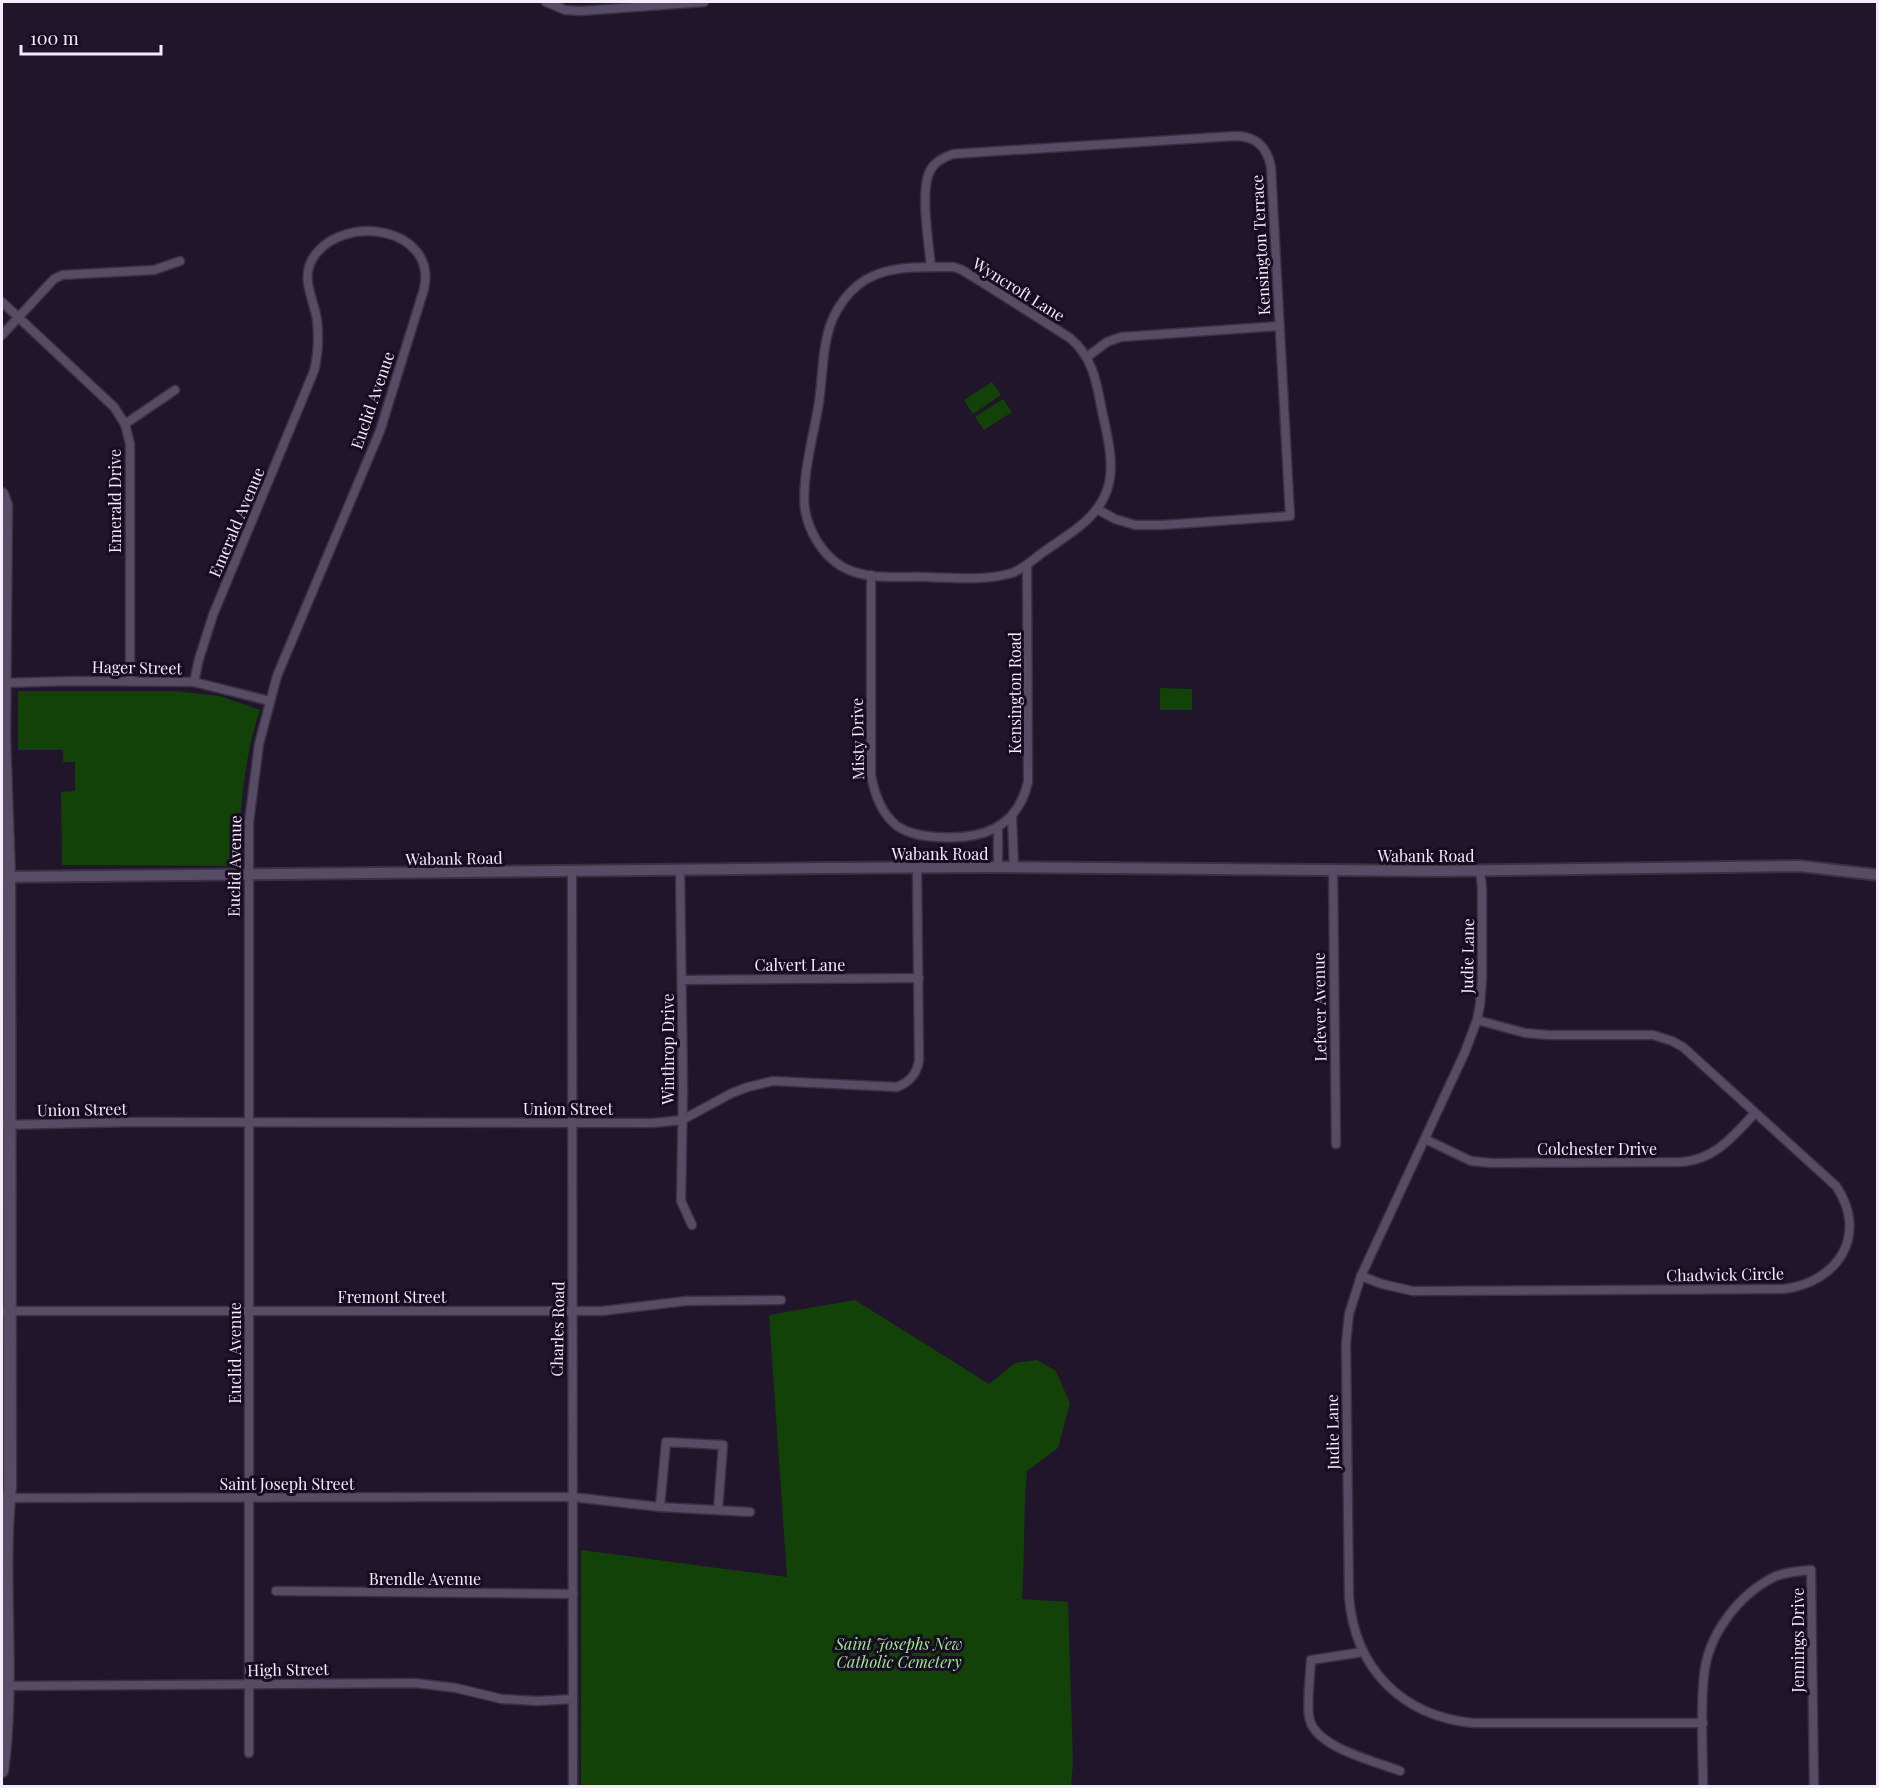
<svg xmlns="http://www.w3.org/2000/svg" width="1879" height="1788" font-family="'Playfair Display',serif">
	<style>
		.green { fill: #134208 }
		.lines { fill: none; stroke-linecap: round; stroke-linejoin: round }
		.minor-casing { stroke: #393141; stroke-width: 11 }
		.tertiary-casing { stroke: #393141; stroke-width: 14 }
		.secondary-casing { stroke: #393141; stroke-width: 15 }
		.minor { stroke: #574c65; stroke-width: 8 }
		.tertiary { stroke: #574c65; stroke-width: 10 }
		.secondary { stroke: #574c65; stroke-width: 12 }
		.labels { text-anchor: middle; dominant-baseline: central; stroke-width: 6; stroke-linejoin: round; paint-order: stroke }
		.street-label { font-size: 16px; fill: #f3ecfb; stroke: #170c21 }
		.park-label { font-size: 16px; font-style: italic; fill: #9eee8f; stroke: #170c21 }
	</style>
	<rect width="100%" height="100%" fill="#20152b"/>
	<!-- green -->
	<g class="green">
		<path d="M992 382 1001 395 973 414 964 400Z"/>
		<path d="M1003 399 1012 412 984 430 975 417Z"/>
		<path d="M1160 688 1192 689V710H1160Z"/>
		<path d="M18 691H175L220 696 260 710C243 760 240 814 238 866L62 865 61 792 75 791V762H63V750H18Z"/>
		<path d="M855 1300 989 1384 1015 1363 1037 1360 1056 1371 1070 1403 1058 1448 1027 1471C1023 1514 1025 1556 1022 1599L1068 1602 1073 1763 1071 1786H581V1550L787 1577 769 1315Z"/>
	</g>
	<g class="lines">
		<!-- minor casing -->
		<g class="minor-casing">
			<g id="minor">
				<path d="M546 2 565 10 581 11 704 2"/>
				<path d="M931 267C929 244 919 188 931 169 936 161 944 157 953 154L1235 136C1256 136 1267 147 1271 167L1290 516 1162 525H1135L1115 519 1097 509"/>
				<path d="M954 267 962 270 980 281 1070 338C1093 357 1097 384 1102 411 1107 434 1115 464 1108 487 1099 519 1067 535 1042 553 1033 560 1023 569 1012 573 985 581 954 578 926 577 898 576 866 581 841 566 822 554 809 532 805 510 801 479 814 434 819 402 823 375 822 343 833 318 839 305 847 294 858 285 884 264 922 267 954 267Z"/>
				<path d="M2 302 114 407 125 424 130 444V681"/>
				<path d="M2 335 54 279 62 275 154 270 180 261"/>
				<path d="M1087 357 1107 342 1121 337 1279 326"/>
				<path d="M125 424 175 390"/>
				<path d="M871 575V774C874 793 881 813 897 826 909 834 922 836 937 837 981 840 1017 829 1028 782L1027 565"/>
				<path d="M194 682 199 659 213 615 314 371C318 355 319 338 317 320 314 299 300 279 313 258 342 212 438 227 424 289L380 431 277 676 259 744 249 822V1753"/>
				<path d="M2 683 72 681 194 682 270 701"/>
				<path d="M1012 816 1014 868"/>
				<path d="M998 828V868"/>
				<path d="M1333 869 1336 1144"/>
				<path d="M680 870 683 1089 681 1201 692 1225"/>
				<path d="M1480 870 1482 888V980L1480 1005 1477 1020 1465 1052 1361 1276 1349 1314 1346 1344 1349 1597C1355 1669 1402 1716 1473 1723H1703"/>
				<path d="M572 872 573 1786"/>
				<path d="M682 980 919 978"/>
				<path d="M2 1125 132 1122 653 1123 682 1120 732 1093 748 1087 773 1081 897 1087C910 1082 917 1074 919 1060L917 868"/>
				<path d="M1425 1139 1471 1161 1491 1163 1682 1162C1716 1159 1733 1136 1755 1113"/>
				<path d="M1361 1276 1382 1284 1413 1291 1784 1289C1838 1282 1869 1235 1836 1186L1683 1047 1672 1041 1653 1035H1549L1525 1033 1477 1020"/>
				<path d="M2 1311H602L686 1301 781 1300"/>
				<path d="M2 1498 572 1497 660 1507 750 1512"/>
				<path d="M660 1507 666 1442 723 1445 718 1510"/>
				<path d="M276 1591 573 1594"/>
				<path d="M1363 1652 1311 1660C1310 1678 1307 1698 1309 1716 1312 1747 1375 1761 1400 1771"/>
				<path d="M2 1686 415 1683 456 1688 502 1699 537 1701 573 1699"/>
				<path d="M1703 1786C1703 1750 1700 1712 1704 1675 1708 1635 1738 1595 1774 1577 1786 1572 1798 1571 1811 1570L1814 1786"/>
			</g>
		</g>
		<!-- tertiary casing -->
		<g class="tertiary-casing">
			<path id="tertiary" d="M2 877 825 868 988 867 1440 871 1800 866 1878 875"/>
		</g>
		<!-- secondary casing -->
		<g class="secondary-casing">
			<path id="secondary" d="M2 494 6 505 4 736 9 878 10 1486C0 1580 15 1676 2 1771"/>
		</g>
		<!-- minor -->
		<use href="#minor" class="minor"/>
		<!-- tertiary -->
		<use href="#tertiary" class="tertiary"/>
		<!-- secondary -->
		<use href="#secondary" class="secondary"/>
	</g>
	<g class="labels">
		<!-- street labels -->
		<g class="street-label">
			<text transform="translate(1260 245) rotate(-93)">Kensington Terrace</text>
			<text transform="translate(1019 289) rotate(32)">Wyncroft Lane</text>
			<text transform="translate(372 400) rotate(-71)">Euclid Avenue</text>
			<text transform="translate(114 501) rotate(-90)">Emerald Drive</text>
			<text transform="translate(236 522) rotate(-67)">Emerald Avenue</text>
			<text transform="translate(137 667) rotate(1)">Hager Street</text>
			<text transform="translate(1014 693) rotate(-90)">Kensington Road</text>
			<text transform="translate(857 739) rotate(-91)">Misty Drive</text>
			<text x="940" y="853">Wabank Road</text>
			<text x="1426" y="855">Wabank Road</text>
			<text transform="translate(454 858) rotate(-1)">Wabank Road</text>
			<text transform="translate(234 866) rotate(-89)">Euclid Avenue</text>
			<text transform="translate(1467 956) rotate(-89)">Judie Lane</text>
			<text x="800" y="964">Calvert Lane</text>
			<text transform="translate(1319 1007) rotate(-91)">Lefever Avenue</text>
			<text transform="translate(667 1049) rotate(-90)">Winthrop Drive</text>
			<text x="568" y="1108">Union Street</text>
			<text transform="translate(82 1109) rotate(-1)">Union Street</text>
			<text x="1597" y="1148">Colchester Drive</text>
			<text transform="translate(1725 1274) rotate(-1)">Chadwick Circle</text>
			<text x="392" y="1296">Fremont Street</text>
			<text transform="translate(557 1329) rotate(-89)">Charles Road</text>
			<text transform="translate(234 1353) rotate(-90)">Euclid Avenue</text>
			<text transform="translate(1332 1432) rotate(-91)">Judie Lane</text>
			<text x="287" y="1483">Saint Joseph Street</text>
			<text x="425" y="1578">Brendle Avenue</text>
			<text transform="translate(1797 1640) rotate(-90)">Jennings Drive</text>
			<text transform="translate(288 1669) rotate(-1)">High Street</text>
		</g>
		<!-- park labels -->
		<g class="park-label">
			<text x="899" y="1643">Saint Josephs New<tspan x="899" dy="18">Catholic Cemetery</tspan></text>
		</g>
	</g>
	<!-- border -->
	<rect width="1879" height="1788" fill="none" stroke="#f3ecfb" stroke-width="6"/>
	<!-- scale -->
	<path d="M21 45v9h140v-9" fill="none" stroke="#f3ecfb" stroke-width="3"/>
	<text x="30" y="45" font-size="18" fill="#f3ecfb" stroke="#170c21" stroke-width="4.5" paint-order="stroke">100 m</text>
</svg>
